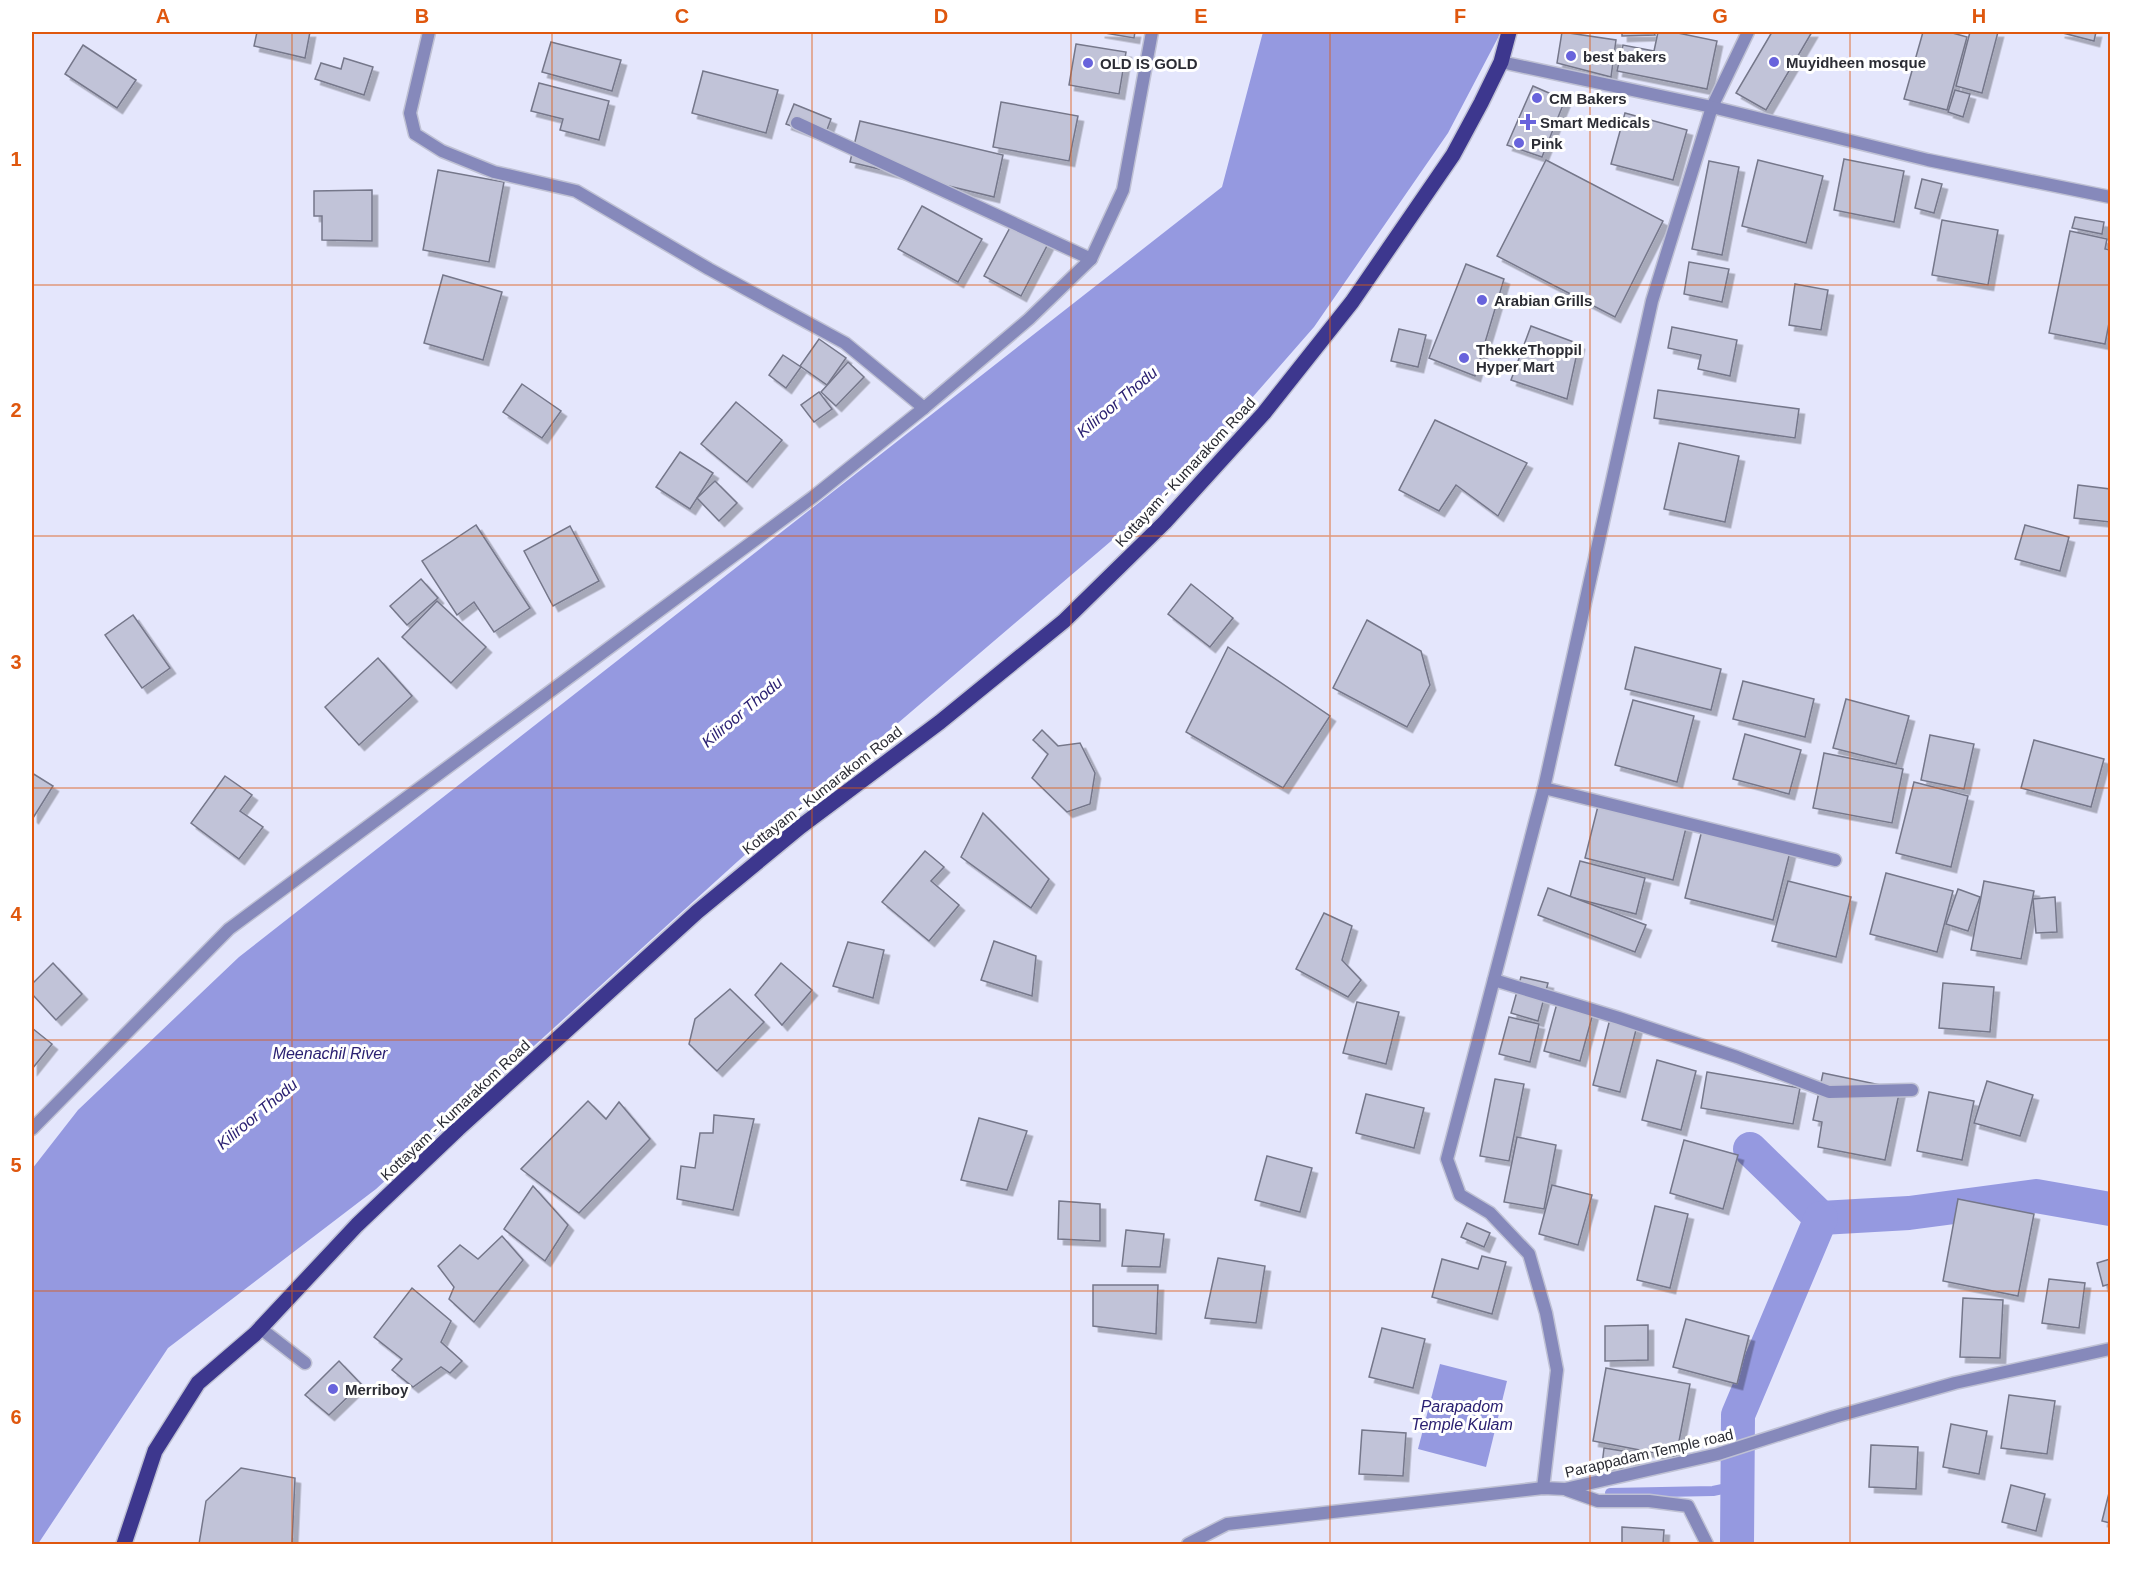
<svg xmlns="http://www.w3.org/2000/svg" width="2142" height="1576" font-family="Arial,sans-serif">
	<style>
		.water { fill: #9599e0 }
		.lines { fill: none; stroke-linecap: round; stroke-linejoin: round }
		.stream { stroke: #9599e0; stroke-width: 10 }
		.canal { stroke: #9599e0; stroke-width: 34 }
		.building { fill: #c1c3d8; stroke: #75778a; stroke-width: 1.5; filter: url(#shadow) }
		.service-casing { stroke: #bfc1d4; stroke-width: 15 }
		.minor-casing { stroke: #bfc1d4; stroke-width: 15 }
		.tertiary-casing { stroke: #bfc1d4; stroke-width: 15 }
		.primary-casing { stroke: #bfc1d4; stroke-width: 18 }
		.service { stroke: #8689bb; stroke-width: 12 }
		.minor { stroke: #8689bb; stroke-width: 12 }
		.tertiary { stroke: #8689bb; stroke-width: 12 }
		.primary { stroke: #3d378e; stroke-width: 15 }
		.grid { fill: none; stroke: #df570e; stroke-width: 1.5; stroke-opacity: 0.55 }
		.poi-dot { fill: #6863dc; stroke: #fff; stroke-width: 2 }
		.labels { text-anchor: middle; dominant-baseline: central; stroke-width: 6; stroke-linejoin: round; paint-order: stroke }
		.poi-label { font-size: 15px; font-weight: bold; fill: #2b2c34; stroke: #fff; text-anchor: start }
		.street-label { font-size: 15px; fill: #2b2c34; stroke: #fff }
		.water-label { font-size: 16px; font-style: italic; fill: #2b2172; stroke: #fff }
		.neatline { fill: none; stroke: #df570e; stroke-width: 2 }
		.grid-label { font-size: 20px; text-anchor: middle; font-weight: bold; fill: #df570e }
	</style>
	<defs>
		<filter id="shadow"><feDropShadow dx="5.5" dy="5.5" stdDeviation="0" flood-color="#0004"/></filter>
	</defs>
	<rect width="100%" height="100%" fill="#e4e6fc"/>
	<!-- water -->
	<g class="water">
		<path d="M1263 32H1501L1448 133 1314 327 1172 489 768 834 376 1189 168 1348 38 1544H32V1169L78 1110 239 957 1222 187Z"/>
		<path d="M1440 1364 1507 1381 1486 1467 1418 1449Z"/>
	</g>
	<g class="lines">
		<!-- stream -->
		<path class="stream" d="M1610 1493 1713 1491 1737 1486"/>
		<!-- canal -->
		<g class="canal">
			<path d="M1750 1149 1821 1218 1909 1213 2036 1196 2110 1209"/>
			<path d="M1737 1544 1738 1415 1821 1218"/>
		</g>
	</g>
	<!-- building -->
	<g class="building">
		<path d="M257 32H310L305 58 254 46Z"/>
		<path d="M1099 32H1135L1134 38Z"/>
		<path d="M1562 32 1616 40 1611 77 1557 63Z"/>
		<path d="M1622 32H1654L1655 35 1622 36Z"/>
		<path d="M1658 32H1673L1717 41 1707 89 1617 71 1623 45 1654 51Z"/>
		<path d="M1772 32H1812L1766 110 1736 93Z"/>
		<path d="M1923 32H1949L1967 37 1947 110 1904 99Z"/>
		<path d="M1970 32H1998L1982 93 1956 86Z"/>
		<path d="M2059 32H2096L2094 41Z"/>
		<path d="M551 42 621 60 612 91 542 72Z"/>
		<path d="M1076 44 1126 52 1119 94 1069 85Z"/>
		<path d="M83 45 136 80 117 108 65 74Z"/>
		<path d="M344 58 373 67 364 95 315 79 321 63 341 69Z"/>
		<path d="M703 71 778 90 766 133 692 113Z"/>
		<path d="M539 83 609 101 599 140 560 130 563 119 531 111Z"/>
		<path d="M1533 86 1565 100 1542 157 1507 145Z"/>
		<path d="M1955 90 1970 94 1963 117 1948 112Z"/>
		<path d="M1001 102 1078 116 1069 161 993 147Z"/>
		<path d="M794 104 831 119 824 138 786 124Z"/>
		<path d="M1625 113 1687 130 1673 180 1611 164Z"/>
		<path d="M860 121 1003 155 994 197 850 162Z"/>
		<path d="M1844 159 1904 171 1894 222 1834 210Z"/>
		<path d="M1546 160 1663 221 1615 317 1497 256Z"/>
		<path d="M1758 160 1823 176 1806 243 1742 226Z"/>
		<path d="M1709 161 1739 167 1722 255 1692 249Z"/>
		<path d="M438 170 504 182 489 262 423 250Z"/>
		<path d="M1922 179 1942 184 1934 213 1915 208Z"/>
		<path d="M372 190V241L322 240V216H314V191Z"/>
		<path d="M922 206 982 239 958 282 898 249Z"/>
		<path d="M2075 217 2104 222 2102 234 2072 228Z"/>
		<path d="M1942 220 1998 230 1988 285 1932 275Z"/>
		<path d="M1013 222 1049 242 1021 296 984 276Z"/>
		<path d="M2070 231 2107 239 2105 249 2110 250V318L2105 344 2049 333Z"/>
		<path d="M1689 262 1729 269 1722 302 1684 294Z"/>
		<path d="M1466 264 1504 279 1475 376 1429 358Z"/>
		<path d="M443 275 502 292 483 360 424 343Z"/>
		<path d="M1795 284 1828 290 1821 330 1789 325Z"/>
		<path d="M1531 326 1579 344 1567 399 1511 380Z"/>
		<path d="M1672 327 1737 340 1730 376 1698 369 1701 355 1668 348Z"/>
		<path d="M1399 329 1426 335 1418 367 1391 361Z"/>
		<path d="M819 339 846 358 827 385 800 366Z"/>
		<path d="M783 355 801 367 786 388 769 375Z"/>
		<path d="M848 362 864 377 836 406 821 392Z"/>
		<path d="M522 384 561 411 542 438 503 412Z"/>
		<path d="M1658 390 1799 409 1795 438 1654 418Z"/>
		<path d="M819 392 832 409 814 422 801 405Z"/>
		<path d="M736 402 782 440 747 482 701 444Z"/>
		<path d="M1435 420 1527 463 1498 516 1456 485 1439 511 1399 490Z"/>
		<path d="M1679 443 1739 456 1725 522 1664 509Z"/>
		<path d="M680 452 713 473 690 509 656 487Z"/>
		<path d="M715 481 737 503 719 521 697 498Z"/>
		<path d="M2078 485 2110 489V522L2074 518Z"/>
		<path d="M476 525 530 608 494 632 474 602 457 615 422 561Z"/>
		<path d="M2025 525 2069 537 2060 571 2015 559Z"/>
		<path d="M570 526 599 581 553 606 524 551Z"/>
		<path d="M421 579 438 598 407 625 390 606Z"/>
		<path d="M1191 584 1233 618 1210 647 1168 614Z"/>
		<path d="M437 601 486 647 451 683 402 637Z"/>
		<path d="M133 615 170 668 142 688 105 635Z"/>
		<path d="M1367 620 1421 651 1430 685 1407 727 1333 688Z"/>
		<path d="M1228 647 1330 716 1283 788 1186 732Z"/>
		<path d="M1635 647 1721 669 1711 710 1625 689Z"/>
		<path d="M378 658 412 696 359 745 325 707Z"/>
		<path d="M1743 681 1814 699 1805 737 1733 719Z"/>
		<path d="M1846 699 1909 716 1896 764 1833 748Z"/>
		<path d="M1633 700 1694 716 1677 782 1615 765Z"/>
		<path d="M1042 730 1058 746 1080 743 1095 773 1090 804 1067 812 1032 778 1048 754 1033 740Z"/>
		<path d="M1745 734 1801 750 1789 794 1733 779Z"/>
		<path d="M1930 735 1974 744 1964 789 1921 780Z"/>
		<path d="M2034 740 2104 759 2091 807 2021 788Z"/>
		<path d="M1824 753 1903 769 1892 823 1813 808Z"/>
		<path d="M32 773 53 786 33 818 32 817Z"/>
		<path d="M225 776 252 795 240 811 263 827 239 859 191 823Z"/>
		<path d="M1914 782 1968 796 1951 867 1896 853Z"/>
		<path d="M1600 798 1688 820 1673 880 1585 858Z"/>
		<path d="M983 813 1049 879 1031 908 961 857Z"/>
		<path d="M1704 822 1792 844 1773 920 1685 898Z"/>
		<path d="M925 851 944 867 931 881 959 905 929 941 882 902Z"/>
		<path d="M1580 861 1645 878 1636 914 1570 897Z"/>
		<path d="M1886 873 1953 891 1937 952 1870 934Z"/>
		<path d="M1788 881 1851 897 1836 957 1772 941Z"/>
		<path d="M1984 881 2034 891 2021 959 1971 950Z"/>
		<path d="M1548 888 1646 925 1635 952 1538 915Z"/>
		<path d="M1958 889 1980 897 1968 931 1946 924Z"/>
		<path d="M2055 897 2057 932 2036 933 2033 899Z"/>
		<path d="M1324 913 1352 926 1342 960 1361 980 1348 997 1296 969Z"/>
		<path d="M994 941 1036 956 1032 996 981 980Z"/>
		<path d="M848 942 884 950 873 998 833 986Z"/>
		<path d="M53 963 82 994 56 1020 32 994V984Z"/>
		<path d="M781 963 812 990 782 1025 755 995Z"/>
		<path d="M1521 977 1548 983 1538 1021 1511 1013Z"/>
		<path d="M1943 983 1994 987 1990 1032 1939 1028Z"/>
		<path d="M730 989 764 1022 717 1071 689 1044 695 1019Z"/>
		<path d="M1559 996 1595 1006 1580 1061 1544 1051Z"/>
		<path d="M1357 1002 1399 1012 1386 1064 1343 1053Z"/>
		<path d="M1509 1017 1539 1024 1530 1062 1499 1054Z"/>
		<path d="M1610 1019 1637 1026 1620 1092 1593 1085Z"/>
		<path d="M32 1028 52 1044 32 1069Z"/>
		<path d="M1657 1060 1696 1071 1681 1130 1642 1120Z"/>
		<path d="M1707 1072 1800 1088 1793 1124 1701 1108Z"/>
		<path d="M1823 1073 1900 1089 1885 1160 1818 1147 1822 1122 1813 1120Z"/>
		<path d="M1495 1079 1524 1084 1509 1161 1480 1156Z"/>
		<path d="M1987 1081 2033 1095 2020 1136 1974 1123Z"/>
		<path d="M1929 1092 1974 1101 1962 1160 1917 1151Z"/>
		<path d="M1366 1094 1424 1108 1414 1148 1356 1133Z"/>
		<path d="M588 1101 606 1119 619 1102 650 1139 579 1213 521 1169Z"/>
		<path d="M714 1115 754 1119 733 1210 677 1199 681 1166 695 1168 700 1133H713Z"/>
		<path d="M979 1118 1027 1131 1007 1190 961 1180Z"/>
		<path d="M1517 1137 1556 1145 1544 1209 1504 1202Z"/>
		<path d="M1684 1140 1738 1155 1723 1209 1670 1193Z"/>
		<path d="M1267 1156 1312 1168 1300 1212 1255 1200Z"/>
		<path d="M1552 1185 1592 1195 1578 1245 1539 1234Z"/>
		<path d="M533 1186 568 1225 545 1261 504 1229Z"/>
		<path d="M1958 1199 2034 1214 2018 1296 1943 1281Z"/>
		<path d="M1059 1201 1100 1204V1241L1058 1239Z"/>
		<path d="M1655 1206 1688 1214 1670 1288 1637 1280Z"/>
		<path d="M1467 1223 1490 1233 1484 1247 1461 1237Z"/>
		<path d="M1126 1230 1164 1234 1160 1267 1122 1266Z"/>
		<path d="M502 1236 523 1260 474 1322 449 1299 454 1287 438 1266 460 1245 478 1259Z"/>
		<path d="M1482 1256 1506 1262 1492 1314 1432 1297 1442 1259 1478 1269Z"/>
		<path d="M1218 1258 1265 1266 1256 1323 1205 1318Z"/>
		<path d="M2110 1259V1284L2103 1286 2097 1263Z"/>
		<path d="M2049 1279 2085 1283 2079 1328 2042 1323Z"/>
		<path d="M1093 1285H1158L1156 1334 1093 1326Z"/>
		<path d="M412 1288 451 1321 441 1342 462 1361 450 1373 441 1367 413 1387 392 1370 402 1359 374 1337Z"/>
		<path d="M1963 1298 2003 1300 2000 1358 1960 1357Z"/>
		<path d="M1686 1319 1749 1336 1737 1384 1673 1367Z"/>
		<path d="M1648 1325V1360L1605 1361V1326Z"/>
		<path d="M1382 1328 1425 1339 1413 1388 1369 1377Z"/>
		<path d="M339 1361 361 1384 329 1415 305 1395Z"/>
		<path d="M1606 1368 1690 1384 1676 1457 1593 1441Z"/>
		<path d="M2009 1395 2055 1401 2047 1454 2001 1448Z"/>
		<path d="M1951 1424 1987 1431 1979 1474 1943 1467Z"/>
		<path d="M1362 1430 1406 1433 1403 1476 1359 1474Z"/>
		<path d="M1871 1445 1918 1447 1916 1489 1869 1487Z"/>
		<path d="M1604 1448 1635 1453 1633 1470 1602 1465Z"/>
		<path d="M241 1468 295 1478 292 1544H199L206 1501Z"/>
		<path d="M2011 1485 2045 1494 2036 1531 2002 1522Z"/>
		<path d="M2110 1489V1523L2102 1521Z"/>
		<path d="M1622 1527 1664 1530 1663 1544H1622Z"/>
	</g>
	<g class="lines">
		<!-- service casing -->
		<g class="service-casing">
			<g id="service">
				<path d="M797 123 1091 259"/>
				<path d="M260 1328 305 1363"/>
			</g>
		</g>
		<!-- minor casing -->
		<g class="minor-casing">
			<g id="minor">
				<path d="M429 32 410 113 415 134 442 151 494 172 576 191 709 269 845 343 924 408"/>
				<path d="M1544 788 1835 860"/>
				<path d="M1494 980 1619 1018 1737 1057 1829 1092 1912 1090"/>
				<path d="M1543 1488 1557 1370 1546 1313 1529 1254 1490 1213 1460 1195 1447 1159 1544 788 1652 301 1712 107 1748 32"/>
				<path d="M1567 1490 1598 1501H1649L1688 1506 1707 1544"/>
				<path d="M1188 1544 1227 1524 1543 1488 1565 1489 1718 1454 1834 1417 1955 1383 2110 1349"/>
			</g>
		</g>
		<!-- tertiary casing -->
		<g class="tertiary-casing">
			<g id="tertiary">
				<path d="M1501 62 1712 107 1928 160 2110 197"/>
				<path d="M32 1129 229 929 813 497 924 408 1029 319 1091 259 1123 190 1152 32"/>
			</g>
		</g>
		<!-- primary casing -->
		<g class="primary-casing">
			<path id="primary" d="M124 1544 155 1451 198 1383 255 1334 357 1225 458 1129 697 912 800 827 940 722 1064 621 1165 522 1264 413 1352 302 1453 155 1481 103 1501 62 1509 32"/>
		</g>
		<!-- service -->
		<use href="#service" class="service"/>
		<!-- minor -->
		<use href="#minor" class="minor"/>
		<!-- tertiary -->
		<use href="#tertiary" class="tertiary"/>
		<!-- primary -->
		<use href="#primary" class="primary"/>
	</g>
	<!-- grid -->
	<path class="grid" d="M292 32V1544M552 32V1544M812 32V1544M1071 32V1544M1330 32V1544M1590 32V1544M1850 32V1544M32 285H2110M32 536H2110M32 788H2110M32 1040H2110M32 1291H2110"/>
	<!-- markers -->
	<g class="poi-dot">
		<circle cx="1571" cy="56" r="6"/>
		<circle cx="1774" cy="62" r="6"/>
		<circle cx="1088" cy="63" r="6"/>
		<circle cx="1537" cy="98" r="6"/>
		<path d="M1525 113h6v6h6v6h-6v6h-6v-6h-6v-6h6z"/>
		<circle cx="1519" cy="143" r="6"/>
		<circle cx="1482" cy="300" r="6"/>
		<circle cx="1464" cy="358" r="6"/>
		<circle cx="333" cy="1389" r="6"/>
	</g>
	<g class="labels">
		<!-- poi labels -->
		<g class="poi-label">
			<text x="1583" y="56">best bakers</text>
			<text x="1786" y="62">Muyidheen mosque</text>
			<text x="1100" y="63">OLD IS GOLD</text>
			<text x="1549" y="98">CM Bakers</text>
			<text x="1540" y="122">Smart Medicals</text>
			<text x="1531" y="143">Pink</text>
			<text x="1494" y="300">Arabian Grills</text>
			<text x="1476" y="349">ThekkeThoppil<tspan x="1476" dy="17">Hyper Mart</tspan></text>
			<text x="345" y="1389">Merriboy</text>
		</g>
		<!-- street labels -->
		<g class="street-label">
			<text transform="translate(1185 472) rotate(-47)">Kottayam - Kumarakom Road</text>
			<text transform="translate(822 790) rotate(-38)">Kottayam - Kumarakom Road</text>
			<text transform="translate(455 1110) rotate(-43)">Kottayam - Kumarakom Road</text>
			<text transform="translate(1649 1453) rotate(-13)">Parappadam Temple road</text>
		</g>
		<!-- water labels -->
		<g class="water-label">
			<text transform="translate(1117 402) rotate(-40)">Kiliroor Thodu</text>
			<text transform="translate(742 712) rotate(-40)">Kiliroor Thodu</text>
			<text x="330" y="1053">Meenachil River</text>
			<text transform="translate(257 1114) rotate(-40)">Kiliroor Thodu</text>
			<text x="1462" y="1406">Parapadom<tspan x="1462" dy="18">Temple Kulam</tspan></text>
		</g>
	</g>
	<!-- border -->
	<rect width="2142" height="1576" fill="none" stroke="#ffffff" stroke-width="66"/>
	<rect x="33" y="33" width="2076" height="1510" class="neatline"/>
	<g class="grid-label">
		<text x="163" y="23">A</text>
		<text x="422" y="23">B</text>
		<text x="682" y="23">C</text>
		<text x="941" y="23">D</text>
		<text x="1201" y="23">E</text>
		<text x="1460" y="23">F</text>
		<text x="1720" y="23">G</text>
		<text x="1979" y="23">H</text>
		<text x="16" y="166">1</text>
		<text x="16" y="417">2</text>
		<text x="16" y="669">3</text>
		<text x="16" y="921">4</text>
		<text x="16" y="1172">5</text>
		<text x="16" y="1424">6</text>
	</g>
</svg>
